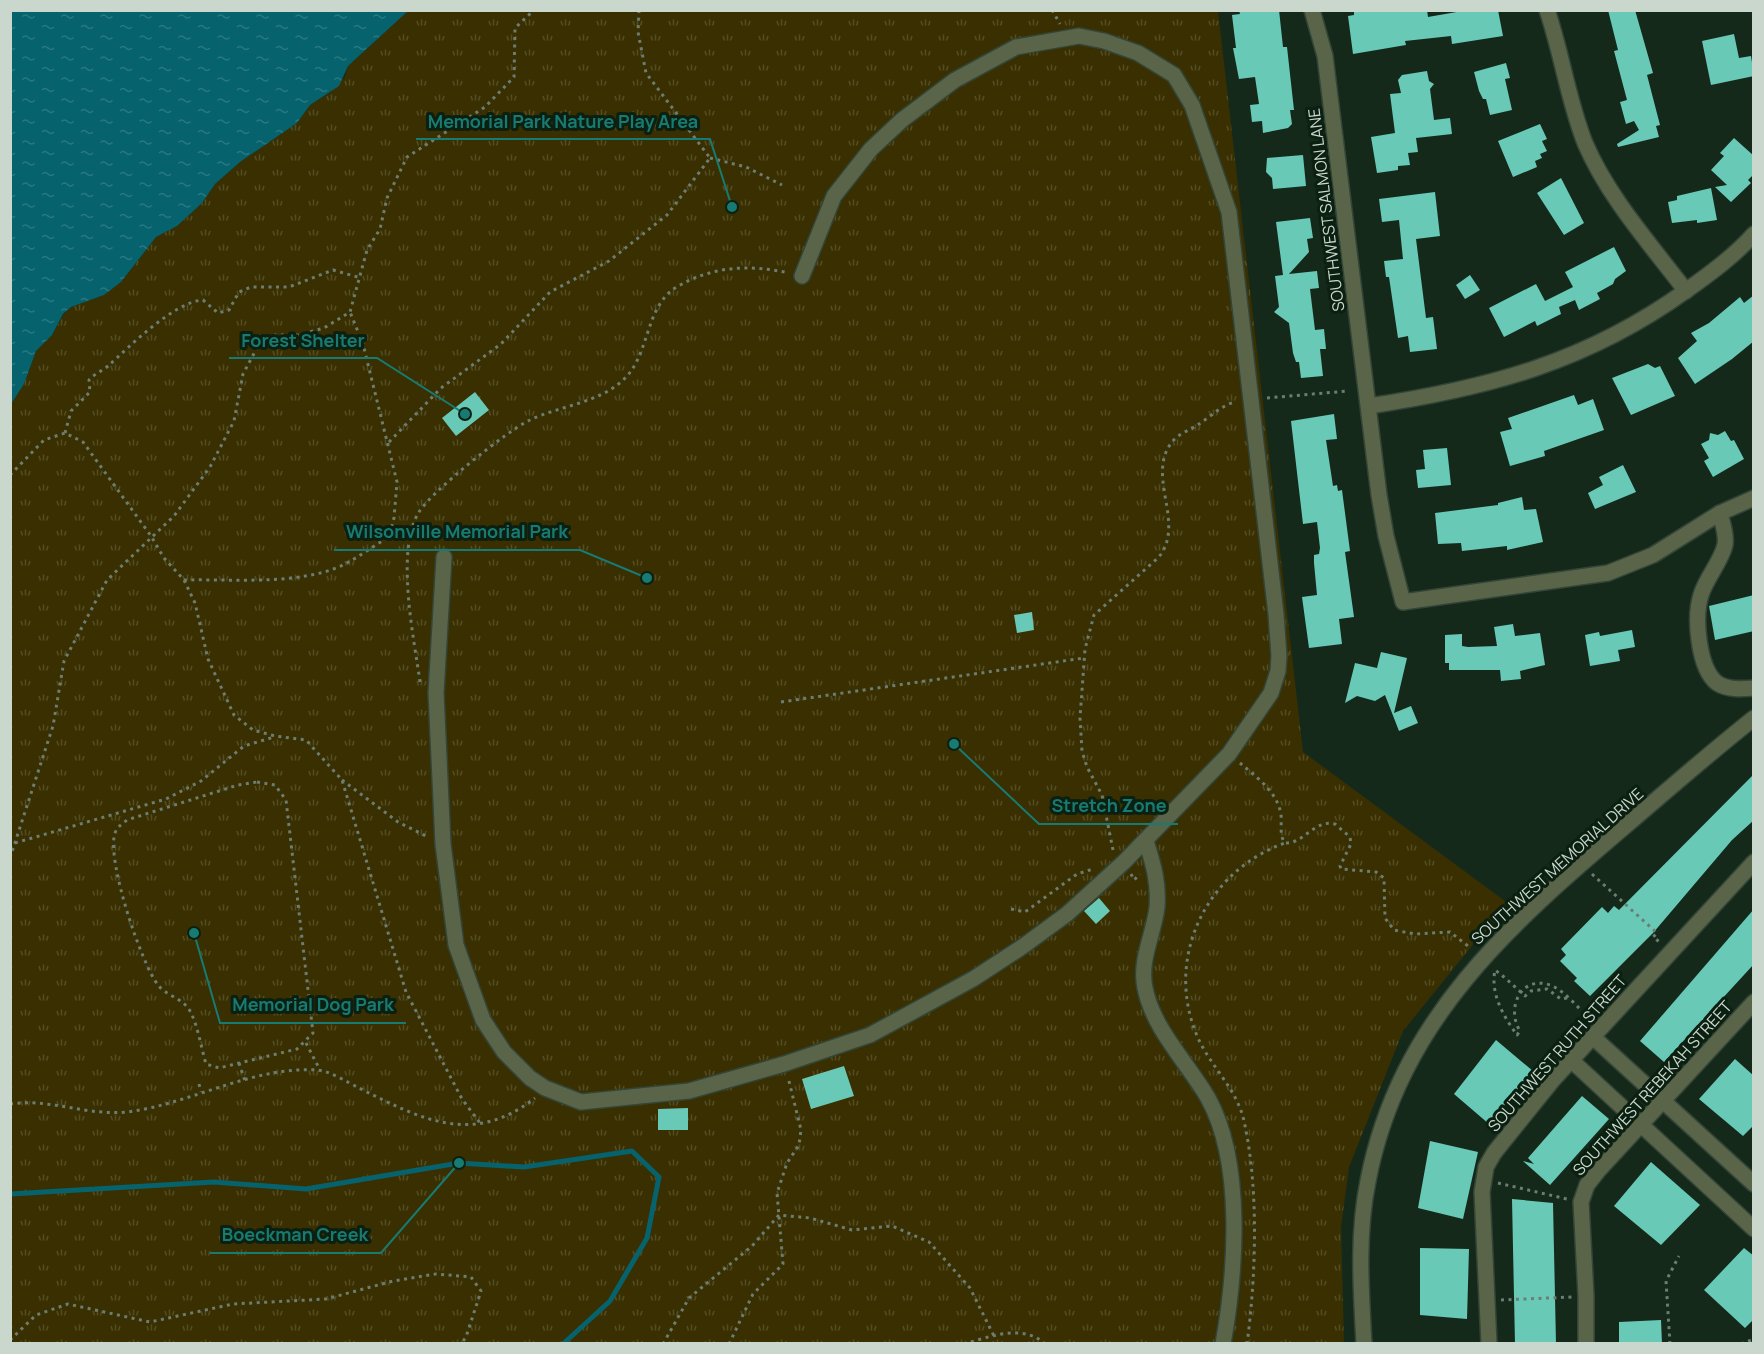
<svg xmlns="http://www.w3.org/2000/svg" width="1764" height="1354" font-family="Manrope,sans-serif">
	<style>
		.park { fill: url(#park-tufts) }
		.water { fill: url(#water-ripples) }
		.lines { fill: none; stroke-linecap: round; stroke-linejoin: round }
		.stream { stroke: #06626d; stroke-width: 5 }
		.building { fill: #68c9b7 }
		.minor-casing { stroke: #324537; stroke-width: 18 }
		.path { stroke: #6c7d71; stroke-width: 3; stroke-dasharray: 3 4.5; stroke-linecap: butt }
		.minor { stroke: #5a6449; stroke-width: 15 }
		.labels { text-anchor: middle; dominant-baseline: central; stroke-width: 6; stroke-linejoin: round; paint-order: stroke }
		.street-label { font-size: 16px; fill: #cad7cd; stroke: #0b2011 }
		.leader { fill: none; stroke: #187b73; stroke-width: 2 }
		.callout-dot { fill: #187b73; stroke: #0b2011; stroke-width: 2 }
		.callout-label { font-size: 18px; text-anchor: middle; font-weight: bold; fill: #187b73; stroke: #0b2011; stroke-width: 6; stroke-linejoin: round; paint-order: stroke }
	</style>
	<defs>
		<pattern id="park-tufts" width="24" height="20" patternUnits="userSpaceOnUse" patternTransform="scale(1.5)"><rect width="24" height="20" fill="#392f00"/><path d="M3 7l-1-3M5 7V3M7 7l1-3M15 17l-1-3M17 17v-4M19 17l1-3" fill="none" stroke="#544c24"/></pattern>
		<pattern id="water-ripples" width="26" height="14" patternUnits="userSpaceOnUse" patternTransform="scale(1.5)"><rect width="26" height="14" fill="#06626d"/><path d="M2 4q2-2 4 0t4 0M15 11q2-2 4 0t4 0" fill="none" stroke="#297881"/></pattern>
	</defs>
	<rect width="100%" height="100%" fill="#15291b"/>
	<!-- park -->
	<path class="park" d="M408 11H1218L1303 752 1513 907 1479 937 1403 1031 1349 1167 1341 1227 1344 1343 11 1344V404L24 384 36 351 52 335 63 315 71 307 104 295 121 282 156 237 177 226 202 203 215 184 240 162 297 123 310 105 329 93 345 77 348 66Z"/>
	<!-- water -->
	<path class="water" d="M11 10H408V11L348 66 339 86 310 105 297 123 240 162 215 184 202 203 177 226 156 237 121 282 104 295 71 307 63 314 52 335 36 351 24 384 11 404Z"/>
	<g class="lines">
		<!-- stream -->
		<path class="stream" d="M10 1194 214 1182 306 1189 459 1163 524 1167 632 1151 659 1177 647 1238 610 1301 563 1344"/>
	</g>
	<!-- building -->
	<g class="building">
		<path d="M1239 10H1279L1283 47H1287L1294 110H1290L1292 124 1288 128 1263 133 1262 121 1252 122 1250 105 1259 104 1255 77 1239 79 1233 48H1236L1232 15 1240 14Z"/>
		<path d="M1354 10H1427L1428 17 1468 10H1498L1503 36 1452 44 1451 36 1405 41 1406 45 1353 54 1348 16 1354 15Z"/>
		<path d="M1608 10H1635L1653 73 1647 75 1660 125 1656 126 1659 137 1618 147 1617 144 1639 130 1634 121 1626 124 1620 102 1627 100 1614 51 1618 50Z"/>
		<path d="M1734 34 1739 58 1751 56 1754 76 1711 85 1702 41Z"/>
		<path d="M1506 63 1510 78 1505 79 1512 110 1490 115 1486 99H1483L1479 91 1474 72Z"/>
		<path d="M1427 71 1429 81 1434 84 1430 89 1434 120 1450 118 1452 134 1416 138 1418 152 1408 153 1410 165 1398 166V170L1377 173 1371 137 1395 133 1390 94 1401 93 1398 80 1402 75Z"/>
		<path d="M1540 124 1547 139 1542 141 1547 151 1540 154 1542 158 1535 161 1537 167 1513 177 1498 141Z"/>
		<path d="M1734 138 1754 156V174L1748 180 1751 183 1731 202 1715 187 1727 185 1711 170 1724 156 1720 153Z"/>
		<path d="M1303 155 1306 186 1273 189 1272 178 1266 172 1267 158Z"/>
		<path d="M1561 178 1584 223 1564 235 1537 193Z"/>
		<path d="M1711 188 1717 220 1697 223V220L1672 223 1668 202 1677 200V196Z"/>
		<path d="M1435 192 1440 236 1416 239 1426 318 1433 317 1437 349 1410 352 1408 336 1398 338 1389 277H1386L1384 261 1403 259 1399 220 1382 222 1379 199Z"/>
		<path d="M1310 218 1313 238 1307 239 1309 252 1289 274 1317 271 1319 288 1310 289 1315 330 1324 329 1326 349H1320L1323 376 1301 378 1299 362H1296L1293 353 1289 323 1274 312 1279 307 1275 276 1283 275 1276 222Z"/>
		<path d="M1614 247 1626 271 1615 279 1613 284 1597 293 1600 299 1579 310 1575 300 1559 307 1561 314 1537 326 1535 321 1504 337 1489 308 1536 284 1545 301 1573 287 1565 272Z"/>
		<path d="M1470 275 1480 290 1465 299 1456 285Z"/>
		<path d="M1754 295V341L1732 359 1695 384 1678 358 1697 341 1691 333 1709 323 1740 297 1744 303Z"/>
		<path d="M1648 364 1655 368 1660 366 1675 396 1631 415 1612 378Z"/>
		<path d="M475 392 489 410 456 436 442 418Z"/>
		<path d="M1574 395 1578 405 1593 399 1604 430 1544 451 1545 456 1510 466 1500 432 1512 429 1508 418Z"/>
		<path d="M1334 414 1337 439 1326 440 1333 486 1337 485 1338 491 1342 490 1350 551 1345 552 1354 617 1339 619 1342 644 1309 648 1302 597 1317 595 1314 563V555L1319 554 1320 548 1317 522 1303 524 1291 421Z"/>
		<path d="M1725 431 1731 441 1734 440 1744 459 1713 477 1704 461 1709 458 1701 444 1709 440 1710 433 1718 435Z"/>
		<path d="M1447 448 1451 485 1418 488 1416 470 1425 469 1423 450Z"/>
		<path d="M1623 465 1636 492 1595 509 1588 493 1603 485 1599 477Z"/>
		<path d="M1522 497 1524 510 1536 509 1543 542 1507 550V546L1462 551 1461 543 1438 544 1435 513 1498 505V503Z"/>
		<path d="M1754 595V631L1715 640 1709 606Z"/>
		<path d="M1032 612 1034 630 1017 633 1014 615Z"/>
		<path d="M1513 624 1515 636 1540 633 1545 665 1520 671 1521 679 1501 681 1500 670H1449V663H1445V635L1462 634V646L1468 647 1497 646 1494 627Z"/>
		<path d="M1632 630 1635 647 1618 650 1620 661 1590 666 1585 635 1599 632 1600 636Z"/>
		<path d="M1381 652 1407 658 1394 713 1411 706 1418 723 1399 731 1385 695 1375 701 1357 696 1345 703 1355 663 1377 668Z"/>
		<path d="M1754 774V820L1732 840 1653 933 1590 996 1574 981 1577 978 1560 961 1566 955 1561 949 1602 907 1608 913 1614 906 1619 910Z"/>
		<path d="M1099 898 1110 911 1096 924 1084 911Z"/>
		<path d="M1754 909V964L1664 1062 1640 1041Z"/>
		<path d="M1496 1040 1533 1071 1489 1124 1454 1094Z"/>
		<path d="M1735 1059 1754 1076V1125L1743 1136 1699 1099Z"/>
		<path d="M844 1066 854 1096 811 1109 802 1079Z"/>
		<path d="M1582 1096 1609 1119 1550 1185 1523 1161 1534 1164 1528 1158Z"/>
		<path d="M688 1108V1130H658V1109Z"/>
		<path d="M1430 1141 1478 1152 1463 1219 1418 1208Z"/>
		<path d="M1651 1162 1700 1205 1661 1245 1614 1206Z"/>
		<path d="M1512 1199 1553 1203 1556 1344H1515Z"/>
		<path d="M1420 1248 1469 1249 1467 1319 1420 1315Z"/>
		<path d="M1744 1248 1754 1256V1319L1745 1328 1704 1290Z"/>
		<path d="M1661 1320 1662 1344H1619V1322Z"/>
	</g>
	<g class="lines">
		<!-- minor casing -->
		<g class="minor-casing">
			<g id="minor">
				<path d="M1312 10 1325 56 1379 495 1386 536 1403 602 1608 573 1653 555 1720 513 1754 498"/>
				<path d="M1547 10C1562 54 1568 100 1585 143 1608 197 1651 245 1686 291"/>
				<path d="M1369 406C1489 388 1587 362 1687 290 1711 273 1734 256 1754 234"/>
				<path d="M1720 513C1722 523 1727 534 1725 545 1721 562 1706 578 1701 595 1694 617 1698 668 1717 683 1727 690 1742 689 1754 688"/>
				<path d="M444 557 436 693 443 844 456 945 483 1020 504 1052 530 1078 545 1088 581 1102 689 1091 784 1064 870 1035 973 979 1022 947 1067 914 1124 862 1229 754 1271 693 1278 671 1279 656 1276 614 1229 212 1192 105 1174 75 1138 53 1104 41 1079 36 1016 47 955 80 902 120 871 149 834 196 802 276"/>
				<path d="M1146 841C1153 863 1159 883 1157 907 1154 934 1139 960 1145 988 1153 1029 1187 1062 1208 1098 1244 1163 1236 1272 1223 1344"/>
				<path d="M1593 1037 1754 1184"/>
				<path d="M1571 1060 1754 1229"/>
				<path d="M1364 1344C1361 1289 1357 1235 1368 1181 1399 1020 1510 924 1629 823 1670 788 1711 752 1754 718"/>
				<path d="M1489 1344 1482 1192 1486 1167 1494 1153 1552 1081 1754 862"/>
				<path d="M1586 1344V1296L1581 1202 1587 1185 1598 1171 1754 1002"/>
			</g>
		</g>
		<!-- path -->
		<g class="path">
			<path d="M1052 10 1060 24"/>
			<path d="M710 158 746 167 782 185"/>
			<path d="M1267 398 1348 391"/>
			<path d="M65 433 71 411 90 392 89 380C94 374 102 371 108 366 130 346 174 302 203 300L218 313 229 310 239 292 251 287H289L333 270 361 278"/>
			<path d="M389 442 441 388 501 344 550 292 609 261 667 215 710 158 646 73 638 32 639 10"/>
			<path d="M10 475 44 440 65 433 83 442 151 536 164 558 184 580 195 603 208 659 234 715 253 730 275 736 306 740 342 780 406 992 462 1099 480 1123"/>
			<path d="M184 580C229 579 280 584 324 572 348 566 368 549 389 537L394 518 397 482 363 344 350 312"/>
			<path d="M420 682C414 638 395 550 419 512 431 492 508 430 530 420 559 406 598 403 622 381 650 357 644 309 675 288 711 266 749 264 789 273"/>
			<path d="M781 702 1084 658"/>
			<path d="M1240 763C1256 777 1278 792 1281 815 1282 825 1279 835 1285 843 1304 844 1314 819 1335 824L1350 837 1351 844 1340 866 1341 869 1376 872 1384 878 1385 918 1394 930 1415 934 1450 932 1468 946"/>
			<path d="M342 780 398 822 428 837"/>
			<path d="M257 782 275 785 286 800 313 1033 297 1049 219 1068 206 1064C201 1047 198 1026 190 1011 183 998 166 996 158 985 141 963 106 859 115 833 117 827 122 824 127 820L238 785Z"/>
			<path d="M15 843 166 799 201 781 244 746 274 737"/>
			<path d="M1113 850 1102 795 1087 767 1082 751 1080 718 1085 649 1094 615 1158 558C1187 524 1145 476 1172 442 1179 433 1191 430 1199 424 1210 417 1222 405 1235 402"/>
			<path d="M10 858 53 726 64 661 107 580 174 516 210 467 234 421 243 374 258 346 275 335H299L324 328 350 312 367 250 380 229 387 198 407 157 485 107 514 77 515 28 534 10"/>
			<path d="M1131 874 1134 880 1140 874"/>
			<path d="M1592 874 1657 933 1653 937 1661 943"/>
			<path d="M1011 909 1025 912 1077 874 1093 869"/>
			<path d="M1567 998 1561 999 1547 989 1531 991 1525 996C1515 987 1506 978 1495 970 1490 994 1504 1017 1517 1035L1520 1031C1506 1009 1520 975 1550 985 1564 990 1578 1008 1589 1018"/>
			<path d="M306 1043 320 1070"/>
			<path d="M239 1063 245 1081"/>
			<path d="M199 1084 201 1092"/>
			<path d="M10 1104C50 1098 85 1116 127 1112 191 1104 252 1066 317 1070 330 1071 347 1082 359 1088 421 1119 472 1147 535 1098"/>
			<path d="M1498 1183 1567 1199"/>
			<path d="M1501 1300 1572 1297"/>
			<path d="M10 1340 36 1315 68 1304 150 1322 233 1304 326 1299 393 1281 436 1274 471 1277 481 1291 466 1337 461 1344"/>
			<path d="M663 1344 689 1298 752 1246 779 1215 810 1218 852 1230 892 1226 929 1242 970 1288 994 1336"/>
			<path d="M729 1344 753 1294 783 1264 777 1193 787 1163 799 1145 801 1130 788 1077"/>
			<path d="M964 1344C989 1337 1023 1323 1045 1344"/>
			<path d="M1247 1344C1256 1276 1259 1188 1244 1121 1237 1089 1211 1067 1198 1038 1163 959 1206 871 1285 843"/>
			<path d="M1670 1344 1666 1281 1679 1256"/>
			<path d="M1741 1344 1754 1339"/>
		</g>
		<!-- minor -->
		<use href="#minor" class="minor"/>
	</g>
	<g class="labels">
		<!-- street labels -->
		<g class="street-label">
			<text transform="translate(1326 210) rotate(-97)">SOUTHWEST SALMON LANE</text>
			<text transform="translate(1557 866) rotate(-42)">SOUTHWEST MEMORIAL DRIVE</text>
			<text transform="translate(1557 1053) rotate(-49)">SOUTHWEST RUTH STREET</text>
			<text transform="translate(1652 1088) rotate(-48)">SOUTHWEST REBEKAH STREET</text>
		</g>
	</g>
	<!-- callouts -->
	<path class="leader" d="M732 207L710 139H416M465 414L377 358H229M647 578L580 550H334M954 744L1039 824H1178M194 933L220 1023H406M459 1163L381 1253H210"/>
	<g class="callout-dot">
		<circle cx="732" cy="207" r="6"/>
		<circle cx="465" cy="414" r="6"/>
		<circle cx="647" cy="578" r="6"/>
		<circle cx="954" cy="744" r="6"/>
		<circle cx="194" cy="933" r="6"/>
		<circle cx="459" cy="1163" r="6"/>
	</g>
	<g class="callout-label">
		<text x="563" y="128">Memorial Park Nature Play Area</text>
		<text x="303" y="347">Forest Shelter</text>
		<text x="457" y="538">Wilsonville Memorial Park</text>
		<text x="1109" y="812">Stretch Zone</text>
		<text x="313" y="1011">Memorial Dog Park</text>
		<text x="295" y="1241">Boeckman Creek</text>
	</g>
	<!-- border -->
	<rect width="1764" height="1354" fill="none" stroke="#cad7cd" stroke-width="24"/>
</svg>
